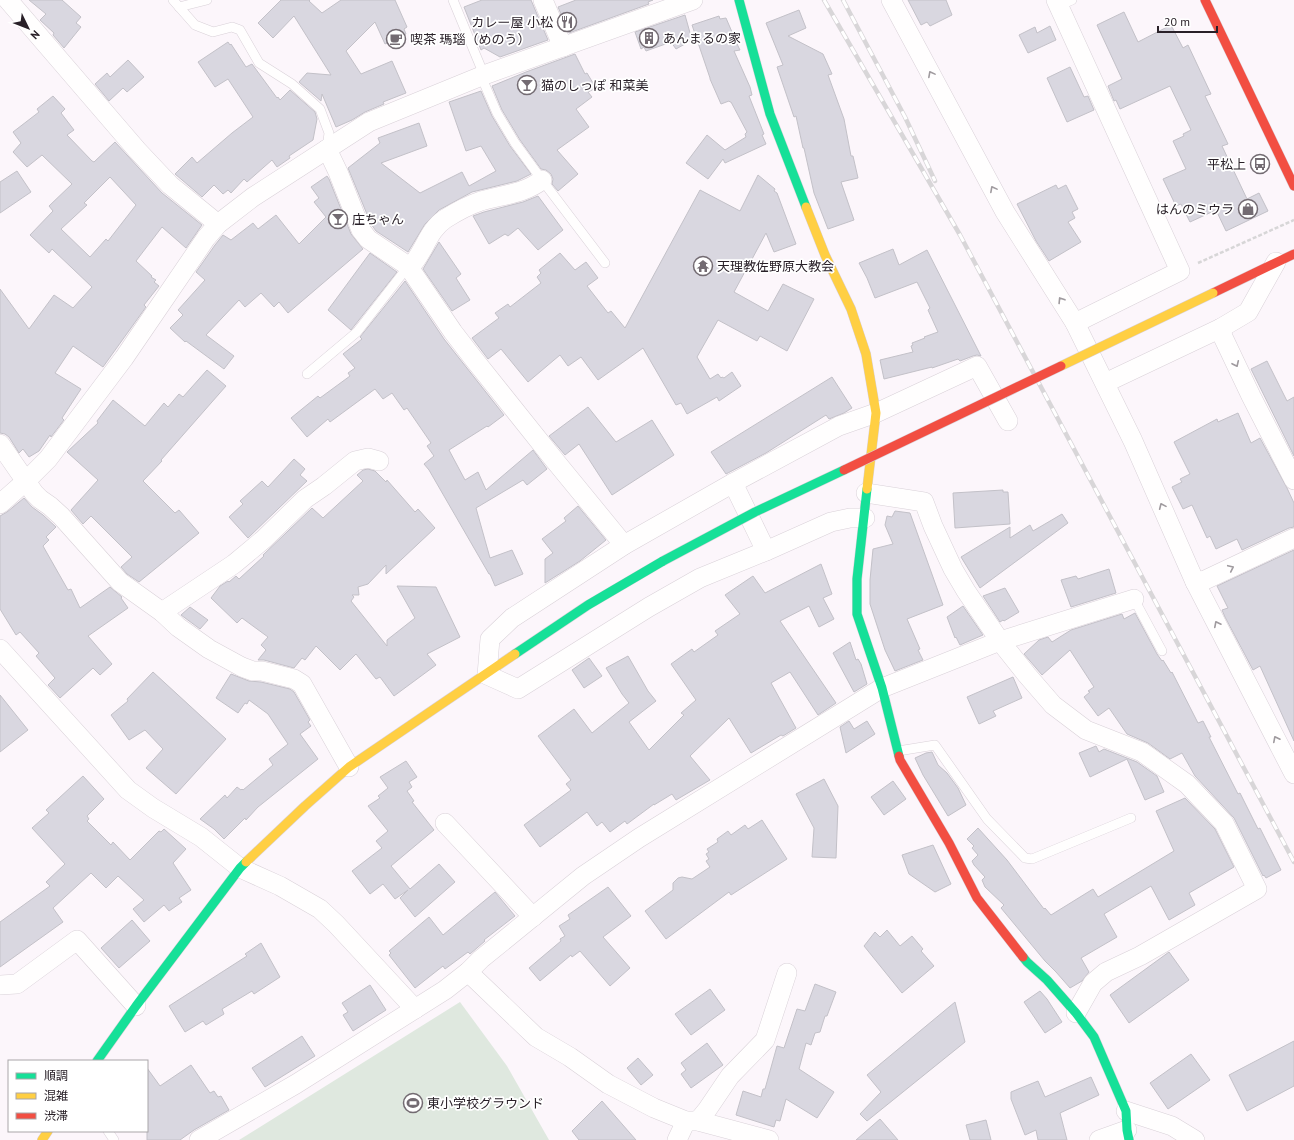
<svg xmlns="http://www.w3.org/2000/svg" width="1294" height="1140" font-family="'PT Sans','Noto Sans JP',sans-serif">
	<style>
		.green { fill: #dfe8df }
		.building { fill: #d9d7e0; stroke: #c3c1c8; fill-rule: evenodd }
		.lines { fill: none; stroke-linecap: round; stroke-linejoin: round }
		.lane-casing { stroke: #d9d1d8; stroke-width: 10 }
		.street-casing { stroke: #d9d1d8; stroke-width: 20 }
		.fast-casing { stroke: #d9d1d8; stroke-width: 10 }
		.slow-casing { stroke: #d9d1d8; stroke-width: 10 }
		.jam-casing { stroke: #d9d1d8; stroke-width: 10 }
		.path { stroke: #d7d6d7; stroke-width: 2.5; stroke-dasharray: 4 2; stroke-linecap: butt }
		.lane { stroke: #fffefe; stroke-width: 9 }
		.street { stroke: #fffefe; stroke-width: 19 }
		.fast { stroke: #16e098; stroke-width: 9 }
		.slow { stroke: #ffcf43; stroke-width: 9 }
		.jam { stroke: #f24e42; stroke-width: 9 }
		.rail-casing { stroke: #d8d6d8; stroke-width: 4.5 }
		.rail { stroke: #fff; stroke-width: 3; stroke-dasharray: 9; stroke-linecap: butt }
		.fast-bridge-casing { stroke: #d9d1d8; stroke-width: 10; stroke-linecap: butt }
		.slow-bridge-casing { stroke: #d9d1d8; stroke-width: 10; stroke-linecap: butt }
		.jam-bridge-casing { stroke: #d9d1d8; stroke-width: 10; stroke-linecap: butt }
		.fast-bridge { stroke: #16e098; stroke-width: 9 }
		.slow-bridge { stroke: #ffcf43; stroke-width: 9 }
		.jam-bridge { stroke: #f24e42; stroke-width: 9 }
		.oneway { stroke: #9f9a9e }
		.labels { text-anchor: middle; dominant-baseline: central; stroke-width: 3.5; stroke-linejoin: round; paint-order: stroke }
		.poi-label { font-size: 13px; fill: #292028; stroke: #fff; text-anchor: start }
	</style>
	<rect width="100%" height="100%" fill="#fcf6fb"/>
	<!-- green -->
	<path class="green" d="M460 1002 507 1066 549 1140H239Z"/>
	<!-- building -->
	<g class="building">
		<path d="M29 0H62L81 17 76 23 81 27 64 48 53 35 54 33 40 20 46 14Z"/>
		<path d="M281 0H310L309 1 322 13 341 0H395L407 27 404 29 406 34 385 44 375 22 346 51 361 74 392 61 406 93 383 102 384 104 365 112 352 120 336 127 322 94 321 101 299 82 307 73 331 75 294 16 273 38 258 23Z"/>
		<path d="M482 0H531L548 40 500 57 484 48 481 50 464 7Z"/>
		<path d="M576 0H653L648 2 649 4 569 33 558 7Z"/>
		<path d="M908 0H946L952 15 930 26 927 22 921 25Z"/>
		<path d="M799 10 806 28 788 36 823 54 832 74 828 75 844 119 851 156H853L858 178 841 182 854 220 828 229 814 193 804 148H803L796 116 794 117 777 67 783 65 766 23Z"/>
		<path d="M1124 12 1138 42 1171 25 1183 48 1188 45 1211 94 1205 96 1228 144 1222 146 1247 199 1259 193 1268 211 1226 231 1216 210 1190 222 1181 204 1176 206 1163 179 1186 169 1173 141 1184 136 1183 134 1191 130 1170 86 1120 109 1116 100 1114 101 1108 86 1122 79 1097 25Z"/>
		<path d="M685 15 692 40 676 49 671 42 646 51 644 47 641 49 635 32Z"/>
		<path d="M719 16 720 19 726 18 738 46 740 50 734 51 750 87 752 95 749 96 764 134 762 135 766 144 725 163 723 159 708 179 686 163 707 135 725 150 746 137 745 134 747 132 731 102H730L729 101 721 104 710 79V78L692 25Z"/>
		<path d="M1050 26 1056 40 1028 53 1019 35 1035 27 1037 33Z"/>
		<path d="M228 42 230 45 231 44 246 67 252 64 277 98 278 97 280 100 290 90 315 112 317 119 313 140 289 156 290 158 277 167 272 160 247 182 244 179 231 193 228 190 223 194 214 185 202 197 175 174 192 157 197 163 232 133 253 117 228 79 215 87 198 62Z"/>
		<path d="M575 54 585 74 587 73 596 88 588 92 592 97 576 109 589 127 557 150 578 174 558 191 552 184 553 179 551 174 546 170 541 169 520 140 502 110 492 86 526 72Z"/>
		<path d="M128 60 144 77 127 92 123 88 109 101 95 84 107 73 110 77Z"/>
		<path d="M1070 67 1084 97 1088 96 1094 110 1067 122 1047 78Z"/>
		<path d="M481 91 492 116 510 146 531 174 517 181 472 192 439 210 425 224 408 252 376 231 371 224 348 168 380 143 378 138 419 123 427 146 381 163 420 193 462 172 469 186 496 171 481 146 466 151 449 102Z"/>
		<path d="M53 96 65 109 61 113 74 130 67 135 92 161 94 162 115 142 162 193 202 225 186 248 162 227 136 261 152 276 151 277 156 280 154 282 159 286 144 305 146 307 103 367 73 346 55 373 81 389 62 418 64 420 51 437 50 435 39 451 29 457 23 449 19 453 9 437 5 434 0 433V289L29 329 54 295 73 308 92 287 52 249 49 253 30 235 53 211 49 206 72 184 42 155 27 167 13 152 21 143 13 132 39 112 37 109ZM110 177 136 205 108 241 106 239 90 257 61 229 87 205 84 203Z"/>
		<path d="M17 171 31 192 0 213V182Z"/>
		<path d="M758 175 775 189 774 191 777 193 796 244 774 252 766 233 751 261 743 264 748 266 734 292 768 311 783 284 814 299 787 351 760 336 757 341 718 320 697 357 710 379 718 374 721 378 722 377 724 378 732 372 741 386 719 401 717 397 687 414 681 403 676 405 643 348 598 380 581 357 568 366 560 355 528 382 501 349 488 359 472 338 499 318 495 313 508 304 510 307 541 283 537 277 541 273 539 270 560 253 575 270 586 262 598 278 587 286 608 313 611 311 625 328 700 190 740 211Z"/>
		<path d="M327 176 329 179 351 234 363 249 288 313 279 302 274 307 261 293 245 307 239 300 206 335 234 356 224 369 186 341 185 342 170 328 183 315 178 310 205 280 196 272 215 245 223 235 231 240 253 223 258 229 276 215 299 244 326 217 314 202 319 198 311 187Z"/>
		<path d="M1056 185 1058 189 1066 185 1078 209 1072 212 1075 218 1068 222 1081 242 1049 261 1036 241 1017 204Z"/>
		<path d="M538 196 563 230 538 250 518 228 508 236 505 234 489 244 473 216 484 212 523 202Z"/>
		<path d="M439 242 461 274 456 278 470 300 452 311 423 269Z"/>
		<path d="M893 249 899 265 927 250 981 356 977 355 973 356 960 361 958 359 932 368V367L884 379 880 360 913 352 911 346 913 345 912 343 925 338 924 337 938 332 928 310 930 308 917 282 875 298 867 278 859 263Z"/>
		<path d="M370 253 397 272 351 330 328 310Z"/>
		<path d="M405 281 444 339 504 415 488 427 487 426 449 450 465 480 478 472 486 490 533 450 547 469 527 485 523 480 476 508 490 558 512 550 523 574 495 586 490 574H489L429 470 424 464 434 456 427 446 431 443 407 408 404 410 392 393 383 399 375 389 330 422 328 419 307 437 291 418 318 396 320 398 350 376 348 373 355 368 343 354 362 339 360 337Z"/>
		<path d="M1267 361 1287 401 1294 397V456L1251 369Z"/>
		<path d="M207 370 226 386 161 460 162 461 143 481 175 513 179 510 199 533 139 582 127 574 121 567 132 557 91 516 83 524 71 510 98 480 67 452 98 423 97 421 113 400 145 426 164 403 168 407 179 394 183 397Z"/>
		<path d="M832 377 852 408 844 413 829 419 826 415 766 453 726 474 711 452Z"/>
		<path d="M588 407 616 442 652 420 674 455 612 495 579 444 565 455 549 436Z"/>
		<path d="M1238 413 1251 443 1260 438 1287 488 1294 503V527L1289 528 1242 550 1237 539 1216 549 1210 536 1207 538 1192 505 1183 509 1172 487 1182 482 1180 479 1190 474 1174 442 1217 419 1218 422Z"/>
		<path d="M294 459 305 469 300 475 307 481 248 538 229 517 243 504 240 501 262 481 268 487Z"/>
		<path d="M368 469 375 471 386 482 387 480 415 512 418 509 435 528 386 574V565L368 584 358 587 359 595H352L354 597 351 601 387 646V640L415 618 397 586 436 587 460 637 427 654 436 665 394 696 380 677 376 679 356 654 340 670 316 646 305 660 302 658 294 668 264 660H258L266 650 261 645 268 637 242 618 237 623 211 598 220 586 228 581 229 582 236 576 239 579 264 556 263 555 312 508 323 518 363 481 357 475 363 470Z"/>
		<path d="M1003 490V492H1008L1010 524 955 528 953 493Z"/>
		<path d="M24 498 32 507 43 515 56 527 46 537 49 540 43 546 68 590 71 589 80 608 110 587 122 597 121 598 128 608 88 636 112 664 100 675 93 668 60 698 48 685 55 678 36 656 39 653 20 632 16 635 0 609V516L7 512Z"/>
		<path d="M578 506 606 540 580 561 545 583V559L553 553 542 539 566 521 564 518Z"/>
		<path d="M895 511 910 513 943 605 907 619 920 649 918 650 923 660 895 671 885 650 870 604V580L873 549 893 544 885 525 887 516 892 517Z"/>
		<path d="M1062 514 1068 523 980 588 961 557 1010 527V538L1030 525 1033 531Z"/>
		<path d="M1294 550V741L1260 666 1253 670 1225 617 1222 610 1228 608 1217 586Z"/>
		<path d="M821 564 832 594 823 598 834 619 819 627 809 606 780 621 836 703 818 715 790 672 771 683 796 728 783 736 781 735 751 753 729 718 690 756 710 780 676 800 672 794 654 805V804L627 824 625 821 610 832 602 822 597 826 587 812 540 847 524 825 571 790 566 784 571 780 538 736 574 709 592 733 629 703 622 694 606 668 628 656 648 691 656 701 629 722 649 750 684 715 681 713 696 700 671 664 692 649 694 652 718 635 715 631 740 614 725 595 753 576 765 593Z"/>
		<path d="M1109 569 1116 593 1071 607 1061 580 1076 576 1078 579Z"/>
		<path d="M1005 588 1019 612 1004 621 1003 620 1000 622 983 596Z"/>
		<path d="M963 606 983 635 960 645 956 637 955 638 947 617Z"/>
		<path d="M190 607 208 620 200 629 181 615Z"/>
		<path d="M1135 613 1157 654 1162 661 1163 660 1171 673 1172 672 1198 723 1203 721 1211 737H1209L1238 794 1240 793 1258 829 1260 828 1281 870 1266 878 1264 875 1263 876 1234 818 1195 776 1182 753 1170 759 1148 743 1127 734 1109 708 1098 716 1084 697 1090 692 1088 691 1094 687 1070 650 1042 675 1024 654 1039 640 1048 637 1052 642 1071 630 1122 614 1124 619Z"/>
		<path d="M850 642 856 660 858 659 861 664 867 684 854 692 833 653Z"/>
		<path d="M589 658 602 676 584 688 572 670Z"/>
		<path d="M153 672 226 739 176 794 146 768 163 749 145 730 129 740 111 715 128 701 127 699Z"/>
		<path d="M231 674 249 681 261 682 290 689 294 692 310 720 308 722 311 726 300 734 318 759 258 807 246 820 245 818 224 839 214 829 200 819 225 795 227 798 237 787 241 790 242 789 243 790 273 765 269 759 288 744 268 714 249 700 247 704 245 703 238 713 216 698Z"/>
		<path d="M1013 677 1022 698 993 711 996 716 979 724 967 697Z"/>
		<path d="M0 695 28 730 0 752Z"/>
		<path d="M849 721 854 729 867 721 875 734 846 753 840 727Z"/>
		<path d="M1096 746 1099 752 1104 749 1137 762 1157 776 1164 792 1145 800 1127 759 1090 777 1079 753Z"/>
		<path d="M932 752 938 765 947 773 958 788 966 805 948 816 923 775 915 758 926 753Z"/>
		<path d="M406 761 417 777 409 782 412 787 407 791 414 801 412 802 434 830 391 866 410 889 439 864 455 882 415 917 400 898 408 890 395 899 383 884 370 894 352 871 382 848 376 841 388 831 368 806 380 798 378 796 388 788 380 777Z"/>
		<path d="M83 776 104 799 87 816 89 819 87 821 111 845 113 842 130 860 159 831 161 832 164 829 186 849 173 863 191 890 179 898 182 902 169 911 164 905 144 922 133 909 144 900 118 876 106 888 91 873 53 908 63 922 0 967V922L50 886 46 882 65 864 32 828 49 813 46 810Z"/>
		<path d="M824 779 838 806 836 858 812 857 814 828 796 794Z"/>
		<path d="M893 781 906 799 884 815 871 797Z"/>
		<path d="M1185 798 1215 829 1234 867 1189 893 1195 905 1169 920 1151 886 1104 914 1117 937 1081 958 1089 972 1082 981 1070 988 1056 972 1045 961 1001 908 1004 905 985 887 982 880 985 877 974 865 972 861 978 855 972 848 974 846 967 839 978 828 1007 860 1044 909 1045 908 1051 915 1093 889 1098 897 1174 851 1156 811Z"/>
		<path d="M762 820 787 859 731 895 729 892 666 939 645 911 673 890V883L678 878 682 877 692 879 710 867 706 861 709 859 706 854 709 852 707 849 718 842 717 839 728 831 731 835 745 825 748 829Z"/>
		<path d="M933 845 951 884 935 892 909 874 902 855Z"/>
		<path d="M608 887 631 916 603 937 630 968 610 986 580 951 572 957 571 955 540 981 529 968 561 941 560 939 565 936 559 926 570 919 568 915Z"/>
		<path d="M495 892 515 916 484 940 485 941 470 954 468 952 445 969 443 966 415 988 389 955 391 953 389 951 429 917 443 935Z"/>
		<path d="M132 920 150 941 119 968 101 948Z"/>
		<path d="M887 930 900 946 912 936 923 949 921 951 934 966 902 993 864 946 875 932 880 937Z"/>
		<path d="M261 943 280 977 254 994 252 991 222 1009 224 1014 206 1025 203 1021 185 1032 169 1006 247 956 245 954Z"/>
		<path d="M1169 952 1189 980 1129 1023 1110 995Z"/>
		<path d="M815 984 836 992 827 1016H825L820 1032 815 1033 811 1045 806 1043 799 1069 834 1092 817 1118 786 1099 780 1121 776 1120 774 1127 736 1115 743 1091 761 1097 763 1089H765L777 1046 784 1048 797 1009 805 1011Z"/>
		<path d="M370 985 386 1010 353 1031 343 1015 348 1012 342 1003Z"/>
		<path d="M710 989 725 1010 691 1035 675 1014Z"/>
		<path d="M1040 991 1047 999 1062 1022 1045 1033 1024 1002Z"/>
		<path d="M955 1002 965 1042 867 1121 860 1114 881 1092 867 1075Z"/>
		<path d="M302 1036 315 1056 265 1087 252 1068Z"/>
		<path d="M1294 1041V1086L1247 1111 1229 1075Z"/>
		<path d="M707 1043 723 1065 691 1088 681 1074 686 1070 681 1063Z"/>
		<path d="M1191 1054 1210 1080 1168 1109 1150 1083Z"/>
		<path d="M638 1058 653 1075 641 1085 627 1068Z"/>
		<path d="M191 1065 210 1093 214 1091 218 1097 221 1096 229 1110 194 1130 180 1140H147V1068L160 1086Z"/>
		<path d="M1091 1077 1099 1095 1060 1113 1067 1140H1038L1036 1130 1025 1135 1011 1099V1092L1038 1081 1045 1097Z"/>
		<path d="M602 1101 636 1140H579L572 1131Z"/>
		<path d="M880 1119 898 1140H856Z"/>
		<path d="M986 1120 991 1140H970L966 1125Z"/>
	</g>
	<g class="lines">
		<!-- lane casing -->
		<g class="lane-casing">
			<g id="lane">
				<path d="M173 0 195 25 213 32 232 27 240 30 259 63 292 84 320 109 329 133 327 148"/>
				<path d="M453 0 484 75"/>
				<path d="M1058 6 1072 0"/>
				<path d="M179 7 207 0"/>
				<path d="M481 76 497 113 515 143 542 180 605 263"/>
				<path d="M307 374 357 332 403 273 409 268"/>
				<path d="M1134 599 1162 651"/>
				<path d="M898 751 935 745 987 819 1025 858 1032 859 1131 818"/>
				<path d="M108 1131 114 1140"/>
			</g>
		</g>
		<!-- street casing -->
		<g class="street-casing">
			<g id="street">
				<path d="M8 0 137 150 170 185 218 224"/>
				<path d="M543 0 563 47"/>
				<path d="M891 0 1005 212 1075 323 1133 441 1195 582 1294 774"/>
				<path d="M1056 0 1180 271 1075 323"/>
				<path d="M327 149 338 172 361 230 368 239 408 266 453 332 473 358 556 462 624 545"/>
				<path d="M409 268C424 254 427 231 445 219 456 212 469 205 481 201 502 195 524 194 542 180"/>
				<path d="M1221 328 1223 337 1251 396 1294 480"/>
				<path d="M1105 383 1221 328 1248 312 1276 262"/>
				<path d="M0 444 34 493 40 499 50 506 61 516 120 582 162 612 178 627 209 649 242 667 253 671H262L294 679 302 684 349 767"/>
				<path d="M733 483 766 551"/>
				<path d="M866 493 924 502 933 526 953 569 966 591 1000 641 1027 675 1053 705 1086 730 1142 752 1187 784 1224 823 1257 889 1140 956 1106 972 1093 983 1076 1013"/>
				<path d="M0 504 26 481 48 459 124 358 206 238 218 224 253 197 369 122 484 75 693 0"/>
				<path d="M865 518H850L831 522 766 551 700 578 649 607 518 689 487 675 490 639 512 618 624 545 733 483 839 426 876 413 977 366 1008 421"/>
				<path d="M1195 582 1205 580 1294 538"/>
				<path d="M162 612 234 564 264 539 305 499 324 486 355 461 368 458 379 461"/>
				<path d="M0 649 128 790 153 808 201 837 240 868 280 886 320 909 336 924 415 1009"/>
				<path d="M445 823 533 917"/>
				<path d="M468 972 536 1037 570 1057 608 1084 654 1108 686 1121H698L769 1140"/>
				<path d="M0 985 17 984 77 940 136 1006"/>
				<path d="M1126 1111 1172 1126 1195 1140"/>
				<path d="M698 1121 707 1110 730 1076 765 1040 787 973"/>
				<path d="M199 1140 296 1084 445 990 468 972 481 959 583 876 639 838 882 688 1000 641 1134 599"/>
				<path d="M677 1140 686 1121"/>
				<path d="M1099 1140 1127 1130"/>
			</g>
		</g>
		<!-- fast casing -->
		<g class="fast-casing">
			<g id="fast">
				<path d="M739 0 770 114 806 207"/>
				<path d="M867 489 857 579V614L882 688 899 756"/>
				<path d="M515 654 588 605 663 561"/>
				<path d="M1023 957 1027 962 1047 980 1076 1013 1094 1037 1126 1111 1127 1130 1129 1140"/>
				<path d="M97 1061 136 1006 240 868 246 862"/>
			</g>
		</g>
		<!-- slow casing -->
		<g class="slow-casing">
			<g id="slow">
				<path d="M806 207 825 255 851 309 866 354 876 413 867 489"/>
				<path d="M246 862 305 806 349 767 515 654"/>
				<path d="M42 1140 48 1131"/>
			</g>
		</g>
		<!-- jam casing -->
		<g class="jam-casing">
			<g id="jam">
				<path d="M1205 0 1294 186"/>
				<path d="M1213 293 1294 254"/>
				<path d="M899 756 900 760 949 843 977 898 1023 957"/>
			</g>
		</g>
		<!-- path -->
		<path class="path" d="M1198 263 1294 220"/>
		<!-- lane -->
		<use href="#lane" class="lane"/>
		<!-- street -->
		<use href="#street" class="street"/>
		<!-- fast -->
		<use href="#fast" class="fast"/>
		<!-- slow -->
		<use href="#slow" class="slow"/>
		<!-- jam -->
		<use href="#jam" class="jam"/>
		<!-- rail casing -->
		<g class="rail-casing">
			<g id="rail">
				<path d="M824 0 960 235 1294 862"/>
				<path d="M843 0 905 117 935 181"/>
			</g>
		</g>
		<!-- rail -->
		<use href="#rail" class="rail"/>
		<!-- fast-bridge casing -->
		<g class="fast-bridge-casing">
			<path id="fast-bridge" d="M663 561 755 512 844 470"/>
		</g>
		<!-- slow-bridge casing -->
		<g class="slow-bridge-casing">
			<path id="slow-bridge" d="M1061 366 1213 293"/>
		</g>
		<!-- jam-bridge casing -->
		<g class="jam-bridge-casing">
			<path id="jam-bridge" d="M844 470 1061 366"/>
		</g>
		<!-- fast-bridge -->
		<use href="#fast-bridge" class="fast-bridge"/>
		<!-- slow-bridge -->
		<use href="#slow-bridge" class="slow-bridge"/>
		<!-- jam-bridge -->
		<use href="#jam-bridge" class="jam-bridge"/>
	</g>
	<!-- one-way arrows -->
	<defs><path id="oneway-chevron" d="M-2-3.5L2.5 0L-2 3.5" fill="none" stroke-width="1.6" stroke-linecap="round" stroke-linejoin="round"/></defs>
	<g class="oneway">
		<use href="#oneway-chevron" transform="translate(931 74) rotate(-118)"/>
		<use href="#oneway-chevron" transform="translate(993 189) rotate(-118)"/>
		<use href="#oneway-chevron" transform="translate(1061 300) rotate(-122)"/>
		<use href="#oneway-chevron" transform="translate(1236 364) rotate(65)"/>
		<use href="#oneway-chevron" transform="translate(1162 506) rotate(-114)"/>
		<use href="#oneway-chevron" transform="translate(1231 568) rotate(-25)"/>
		<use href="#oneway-chevron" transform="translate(1217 624) rotate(-117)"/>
		<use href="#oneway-chevron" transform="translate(1276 739) rotate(-117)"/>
	</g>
	<!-- icons -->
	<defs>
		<g id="restaurant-ring" transform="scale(1)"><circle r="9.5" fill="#fff" stroke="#736b72" stroke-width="1.5"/><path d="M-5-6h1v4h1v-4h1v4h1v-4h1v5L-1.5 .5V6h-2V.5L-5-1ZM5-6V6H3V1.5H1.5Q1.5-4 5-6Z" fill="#736b72"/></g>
		<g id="building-ring" transform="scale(1)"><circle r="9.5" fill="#fff" stroke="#736b72" stroke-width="1.5"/><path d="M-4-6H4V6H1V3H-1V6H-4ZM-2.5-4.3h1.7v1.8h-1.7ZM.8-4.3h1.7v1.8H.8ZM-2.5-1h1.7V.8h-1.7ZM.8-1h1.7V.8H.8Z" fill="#736b72"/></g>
		<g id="cafe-ring" transform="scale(1)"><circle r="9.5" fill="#fff" stroke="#736b72" stroke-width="1.5"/><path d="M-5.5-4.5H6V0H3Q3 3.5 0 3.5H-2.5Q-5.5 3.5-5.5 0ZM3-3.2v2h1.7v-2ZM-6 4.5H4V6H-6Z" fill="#736b72"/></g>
		<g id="bar-ring" transform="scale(1)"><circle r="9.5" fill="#fff" stroke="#736b72" stroke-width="1.5"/><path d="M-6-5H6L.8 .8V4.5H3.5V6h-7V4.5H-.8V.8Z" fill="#736b72"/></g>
		<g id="bus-ring" transform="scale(1)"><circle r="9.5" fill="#fff" stroke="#736b72" stroke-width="1.5"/><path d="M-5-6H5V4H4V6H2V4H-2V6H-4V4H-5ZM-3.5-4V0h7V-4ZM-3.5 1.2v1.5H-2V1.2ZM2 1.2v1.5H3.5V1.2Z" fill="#736b72"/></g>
		<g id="shop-ring" transform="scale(1)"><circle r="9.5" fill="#fff" stroke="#736b72" stroke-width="1.5"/><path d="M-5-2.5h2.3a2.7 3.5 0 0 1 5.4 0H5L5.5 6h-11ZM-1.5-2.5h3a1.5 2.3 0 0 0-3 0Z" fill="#736b72"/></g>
		<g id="temple-ring" transform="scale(1)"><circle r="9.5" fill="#fff" stroke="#736b72" stroke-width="1.5"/><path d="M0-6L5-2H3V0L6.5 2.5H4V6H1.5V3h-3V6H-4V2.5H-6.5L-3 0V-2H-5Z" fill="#736b72"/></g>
		<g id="stadium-ring" transform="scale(1)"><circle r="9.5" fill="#fff" stroke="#736b72" stroke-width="1.5"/><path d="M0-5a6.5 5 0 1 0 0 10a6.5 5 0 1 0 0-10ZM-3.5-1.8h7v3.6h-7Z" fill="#736b72"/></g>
	</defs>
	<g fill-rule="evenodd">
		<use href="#restaurant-ring" x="567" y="22"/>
		<use href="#building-ring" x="649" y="38"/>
		<use href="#cafe-ring" x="396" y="39"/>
		<use href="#bar-ring" x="527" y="85"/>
		<use href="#bus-ring" x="1260" y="164"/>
		<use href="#shop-ring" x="1248" y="209"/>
		<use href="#bar-ring" x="338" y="219"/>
		<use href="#temple-ring" x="703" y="266"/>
		<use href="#stadium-ring" x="413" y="1103"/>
	</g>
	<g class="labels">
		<!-- poi labels -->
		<g class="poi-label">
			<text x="553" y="22" text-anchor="end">カレー屋 小松</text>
			<text x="663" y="38">あんまるの家</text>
			<text x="410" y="39">喫茶 瑪瑙（めのう）</text>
			<text x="541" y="85">猫のしっぽ 和菜美</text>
			<text x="1246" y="164" text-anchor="end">平松上</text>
			<text x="1234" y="209" text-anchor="end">はんのミウラ</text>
			<text x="352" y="219">庄ちゃん</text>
			<text x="717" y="266">天理教佐野原大教会</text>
			<text x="427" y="1103">東小学校グラウンド</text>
		</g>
	</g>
	<!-- legend -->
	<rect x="8" y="1060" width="140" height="72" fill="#ffffff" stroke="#a9a6a9"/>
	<rect x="16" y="1073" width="20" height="6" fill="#16e098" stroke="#a9a6a9"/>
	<text x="44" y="1080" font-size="12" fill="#292028">順調</text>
	<rect x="16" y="1093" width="20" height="6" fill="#ffcf43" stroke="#a9a6a9"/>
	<text x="44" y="1100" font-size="12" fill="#292028">混雑</text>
	<rect x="16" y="1113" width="20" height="6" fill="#f24e42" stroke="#a9a6a9"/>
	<text x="44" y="1120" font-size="12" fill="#292028">渋滞</text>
	<!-- north arrow -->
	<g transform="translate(28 28) rotate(133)" stroke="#ffffff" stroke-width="3" paint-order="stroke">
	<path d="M0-3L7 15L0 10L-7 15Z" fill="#292028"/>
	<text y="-6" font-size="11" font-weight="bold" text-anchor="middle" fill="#292028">N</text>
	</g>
	<!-- scale -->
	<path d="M1158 26v6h59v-6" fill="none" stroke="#292028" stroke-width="2"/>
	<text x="1164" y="26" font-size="12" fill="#292028" stroke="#ffffff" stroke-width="3" paint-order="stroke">20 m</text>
</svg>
